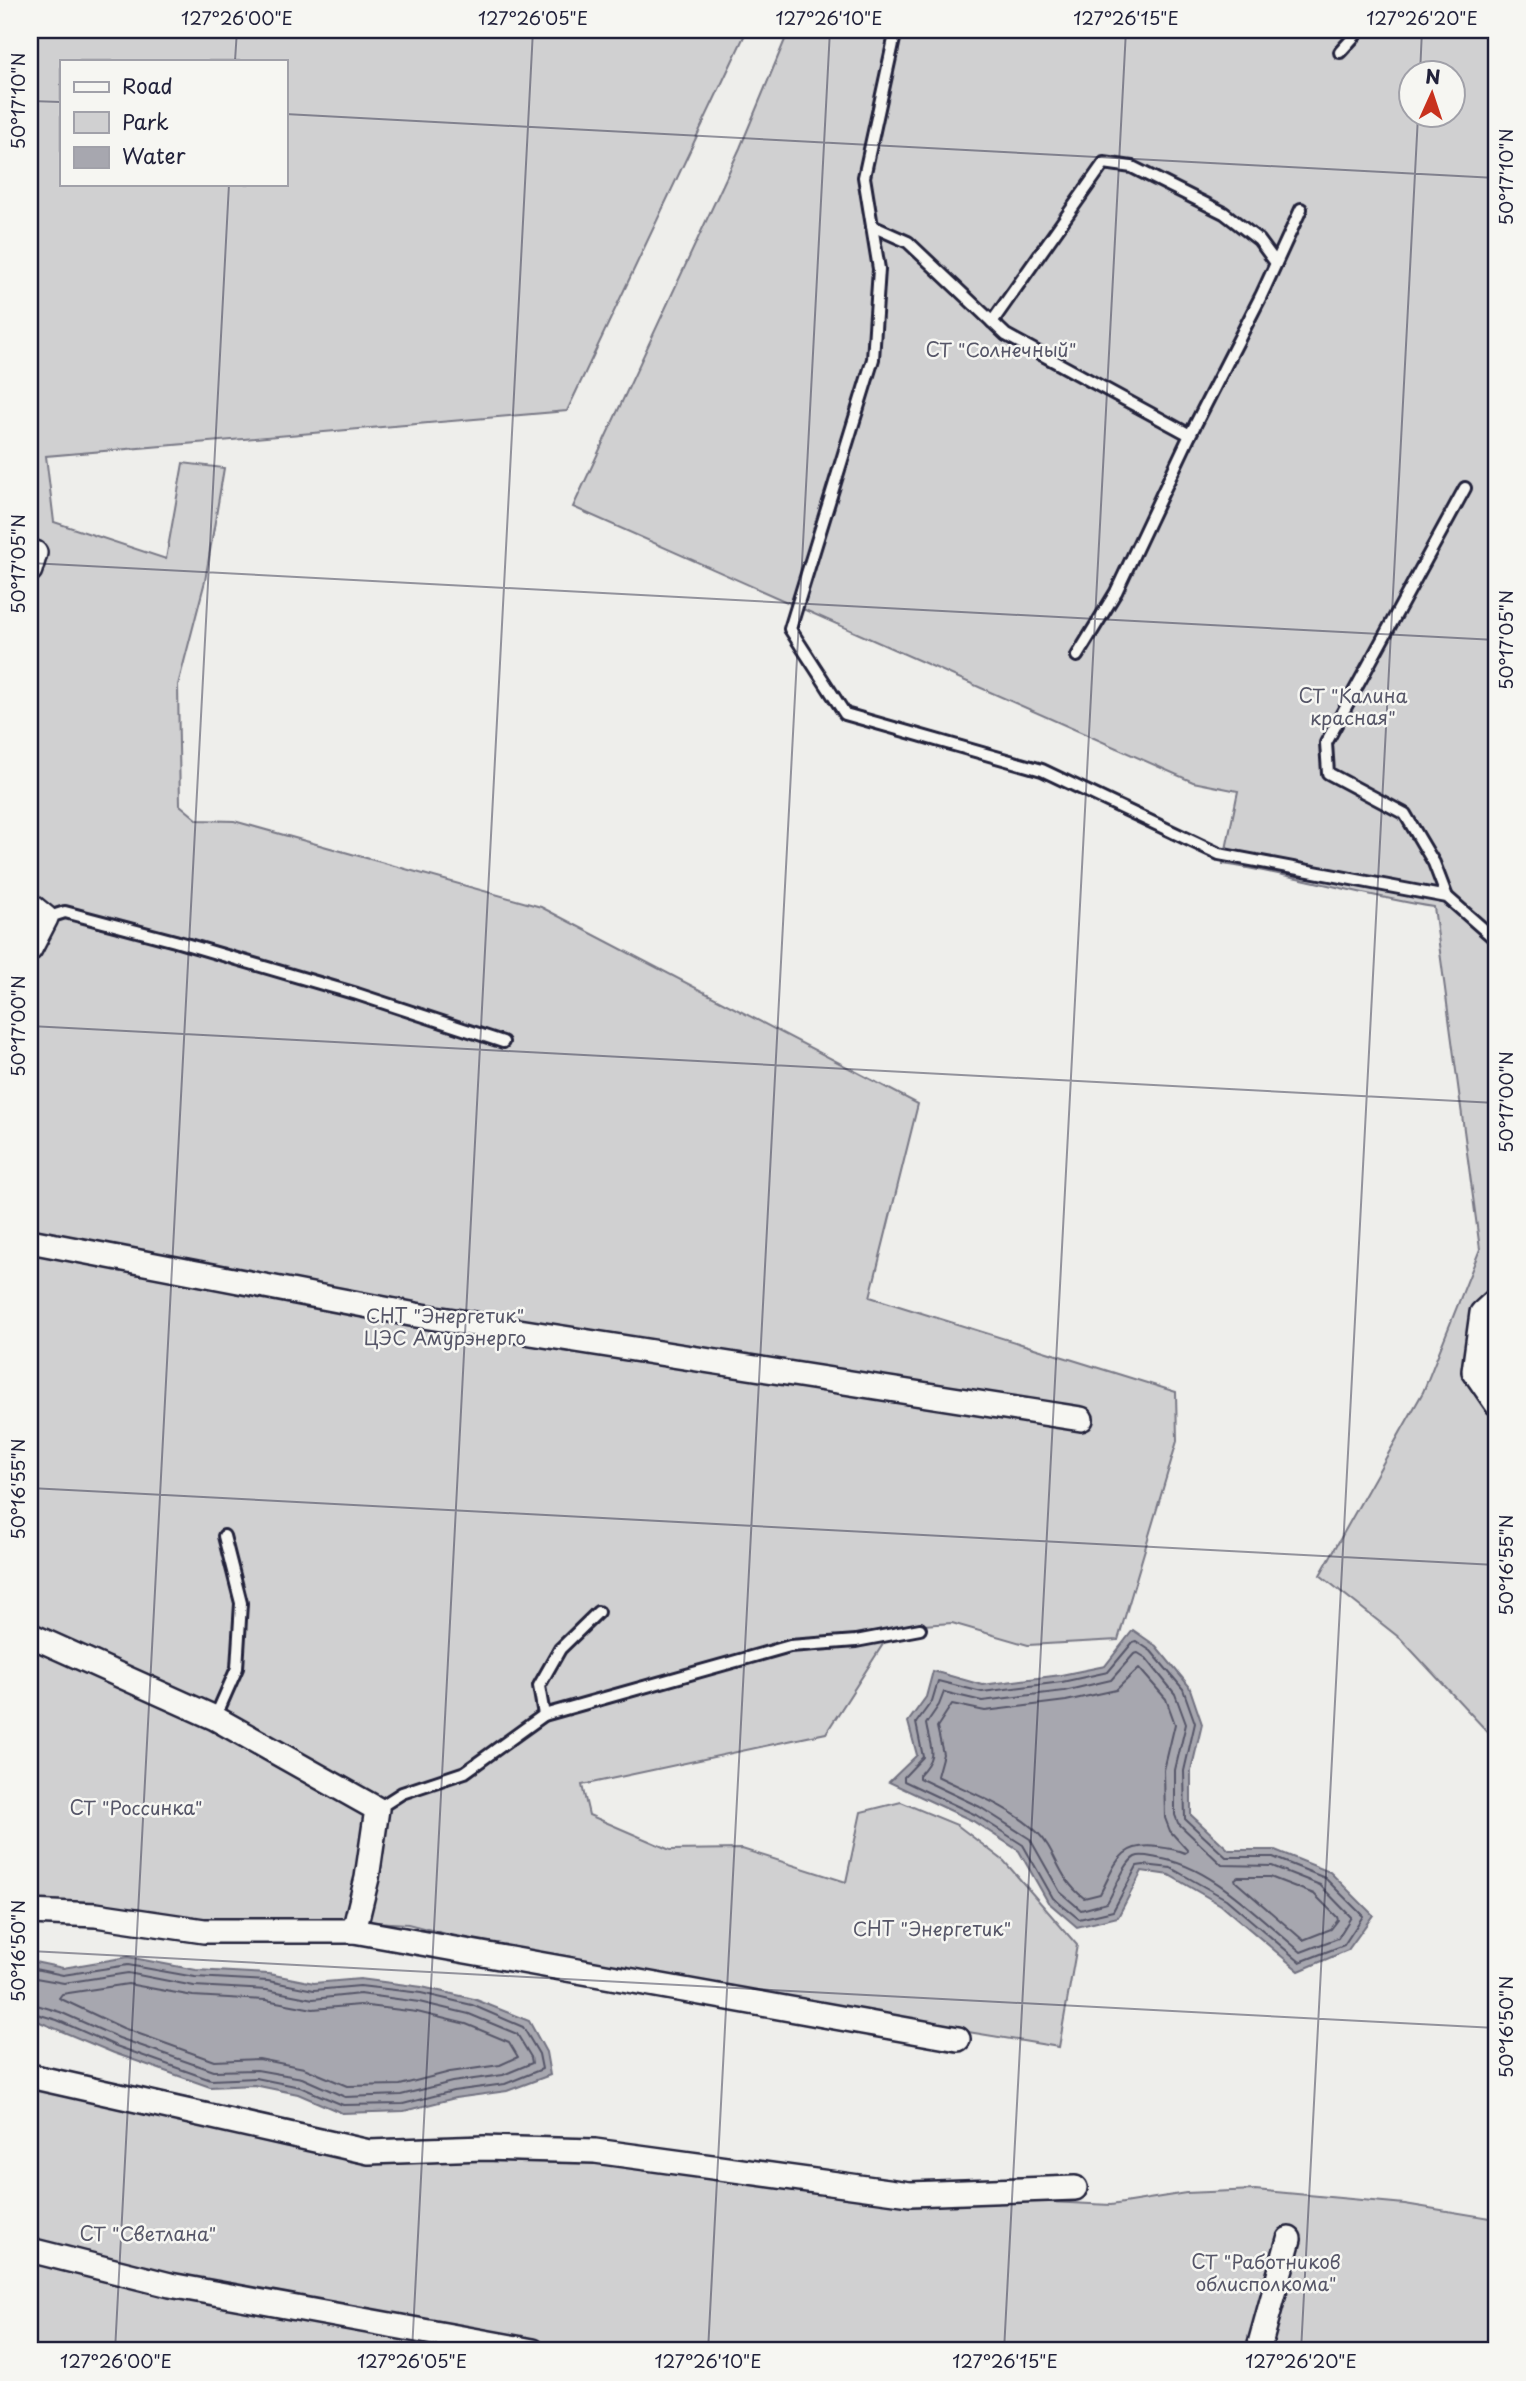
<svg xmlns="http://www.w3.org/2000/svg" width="1526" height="2381" font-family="'Playpen Sans',sans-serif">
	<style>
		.green { fill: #d0d0d1; stroke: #797986; stroke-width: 2; fill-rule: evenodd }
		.water { fill: #a7a7af; stroke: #727281; stroke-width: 2 }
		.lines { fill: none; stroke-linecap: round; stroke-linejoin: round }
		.shore { stroke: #575769; stroke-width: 2 }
		.lane-casing { stroke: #22223b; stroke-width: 16 }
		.street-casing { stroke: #22223b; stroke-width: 28 }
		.lane { stroke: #f6f6f2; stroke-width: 10 }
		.street { stroke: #f6f6f2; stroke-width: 23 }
		.ticks { fill: none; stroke: #22223b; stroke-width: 2; stroke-opacity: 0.45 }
		.labels { text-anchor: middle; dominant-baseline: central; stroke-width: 5; stroke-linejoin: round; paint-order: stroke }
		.park-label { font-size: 19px; fill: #565668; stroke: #f6f6f2 }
		.neatline { fill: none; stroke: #22223b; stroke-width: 2.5 }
		.ticks-label { font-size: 18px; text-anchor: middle; fill: #22223b }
	</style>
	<rect width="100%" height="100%" fill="#eeeeeb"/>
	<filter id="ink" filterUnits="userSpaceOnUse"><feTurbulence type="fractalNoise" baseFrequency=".0143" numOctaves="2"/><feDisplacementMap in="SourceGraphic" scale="14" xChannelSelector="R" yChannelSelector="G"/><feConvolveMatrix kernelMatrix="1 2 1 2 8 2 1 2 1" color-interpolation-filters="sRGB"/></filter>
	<g filter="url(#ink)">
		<!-- green -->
		<g class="green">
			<path d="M30 30H747L567 411 46 456 54 522 166 559 183 463 224 468 205 581 178 685 180 805 198 820 234 821 541 907 918 1104 870 1297 1176 1392 1177 1441 1118 1640 1028 1645 952 1623 894 1627 826 1733 582 1785 589 1815 670 1850 742 1849 846 1882 861 1812 901 1802 957 1825 1004 1861 1077 1945 1059 2047 859 2014 512 1951 408 1924 341 1920 209 1922 30 1906ZM61 61H285V184H61Z"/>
			<path d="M789 30H1496V1741L1401 1639 1320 1575 1423 1392 1480 1249 1434 907C1364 896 1294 874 1223 864L1238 791 1193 782 573 507 740 148ZM1410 74H1452V116H1410Z"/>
			<path d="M30 2085 392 2160 453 2161 528 2154 668 2169 716 2179 842 2192 1111 2205 1186 2193 1255 2190 1405 2204 1496 2219V2351H30Z"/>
		</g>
		<!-- water -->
		<g class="water">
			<path d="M1133 1630 1156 1646 1189 1686 1202 1724 1191 1771V1815L1229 1850H1275L1330 1872 1373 1915 1348 1950 1299 1971 1221 1905 1169 1875 1142 1871 1118 1917 1077 1927 1048 1902 1019 1851 973 1821 889 1782 917 1755 908 1722 926 1697 933 1671 982 1685 1061 1675 1105 1666Z"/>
			<path d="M128 1957 196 1970 269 1974 314 1983 360 1979 422 1987 474 1999 529 2021 546 2052 550 2075 507 2091 455 2098 404 2111 342 2113 298 2094 254 2085 210 2087 114 2053 30 2018V1961L63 1968Z"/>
		</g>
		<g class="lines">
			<!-- shore -->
			<g class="shore">
				<path d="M1136 1641 1151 1651 1183 1689 1195 1723 1184 1771 1185 1819 1226 1857H1273L1325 1878 1363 1916 1344 1945 1300 1962 1226 1899 1171 1868 1144 1865 1137 1866 1113 1911 1079 1919 1053 1898 1023 1845 976 1815 904 1781V1777L923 1757 916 1723 932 1701 938 1681 982 1692 1062 1682 1108 1672 1133 1642Z"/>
				<path d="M1138 1653 1146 1658 1175 1694 1186 1724 1175 1770V1815L1178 1823 1222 1865 1272 1866 1320 1885 1351 1917 1338 1938 1301 1952C1260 1919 1211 1865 1157 1858 1150 1857 1142 1854 1135 1857 1124 1863 1114 1892 1107 1903L1081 1910 1060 1892 1030 1839 980 1807 919 1778V1775C939 1754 930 1749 926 1724L939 1705 944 1692 982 1701 1064 1691 1111 1680 1134 1654Z"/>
				<path d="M1139 1668 1166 1699 1175 1724 1164 1770 1165 1818 1170 1831 1188 1851 1185 1853C1176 1849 1167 1848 1158 1847 1118 1842 1116 1865 1100 1894L1084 1898C1057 1878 1057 1851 1037 1832 1011 1807 969 1792 937 1776L943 1754 937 1727 952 1704 985 1711 1066 1701 1116 1690Z"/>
				<path d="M1238 1877H1270L1314 1894 1337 1917 1338 1920 1331 1929 1303 1940 1236 1882 1235 1879Z"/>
				<path d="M30 1968 63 1975 128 1965 195 1977 268 1981 314 1990 360 1986 421 1993 472 2005 523 2027 539 2054 542 2069 505 2084 453 2091 403 2104 343 2105 300 2087 256 2078 211 2080 116 2046 57 2020 30 2012"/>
				<path d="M30 1977 64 1983 128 1973 194 1986 267 1990 313 1999 360 1994 419 2002 469 2014 517 2034 531 2057 532 2063 503 2075 452 2082 401 2095 345 2097 302 2078 257 2070 213 2071 119 2038 60 2012 30 2003"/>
				<path d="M128 1984 193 1996 266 2000 313 2009 360 2005 417 2012 466 2024 509 2042 518 2057 500 2065 450 2072 400 2085 347 2086 304 2068 259 2059 214 2061 123 2028 59 1998 62 1994Z"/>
			</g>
			<!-- lane casing -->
			<g class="lane-casing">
				<g id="lane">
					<path d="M896 30 864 177 879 269 873 359 790 629 845 714 1042 770 1219 854 1447 897 1496 940"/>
					<path d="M1340 52 1360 30"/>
					<path d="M872 226 908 242 1006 335 1190 435 1261 296 1301 209"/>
					<path d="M992 322 1104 163 1132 167 1224 213 1259 240 1276 263"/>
					<path d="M1077 656 1116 592 1190 435"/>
					<path d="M1447 897 1434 863 1405 814 1328 773 1326 743 1465 488"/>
					<path d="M46 918 65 912 175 941 357 994 503 1042"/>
					<path d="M544 1715 539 1686 560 1649 598 1612"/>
					<path d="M215 1718 237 1668 241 1603 224 1536"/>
					<path d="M377 1809 402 1793 465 1772 544 1715 790 1646 856 1641 920 1629"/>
				</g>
			</g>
			<!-- street casing -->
			<g class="street-casing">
				<g id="street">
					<path d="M30 570 35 553"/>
					<path d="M30 905 46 918 30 949"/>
					<path d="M30 1241 416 1315 1081 1419"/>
					<path d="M1496 1300 1482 1313 1474 1371 1496 1403"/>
					<path d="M30 1635 215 1718 377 1809 367 1878 354 1931"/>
					<path d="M30 1912 96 1915 204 1931H354L958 2039"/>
					<path d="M30 2076 369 2152 484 2148 595 2151 910 2194 1075 2188"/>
					<path d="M30 2250 170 2285 533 2351"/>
					<path d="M1258 2351 1289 2239"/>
				</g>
			</g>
			<!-- lane -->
			<use href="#lane" class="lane"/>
			<!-- street -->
			<use href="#street" class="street"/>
		</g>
	</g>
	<!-- ticks -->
	<path class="ticks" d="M235 61 237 30M1420 74 1422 30M30 101 61 102M285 114 1496 178M30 563 1496 640M30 1026 1496 1103M30 1488 1496 1565M30 1951 1496 2028M115 2351 229 184M412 2351 533 30M708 2351 830 30M1004 2351 1126 30M1301 2351 1418 116"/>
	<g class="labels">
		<!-- park labels -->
		<g class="park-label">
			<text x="1001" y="349">СТ "Солнечный"</text>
			<text x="1353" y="695">СТ "Калина<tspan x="1353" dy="22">красная"</tspan></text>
			<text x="445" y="1315">СНТ "Энергетик"<tspan x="445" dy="22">ЦЭС Амурэнерго</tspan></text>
			<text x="136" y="1807">СТ "Россинка"</text>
			<text x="932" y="1928">СНТ "Энергетик"</text>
			<text x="148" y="2233">СТ "Светлана"</text>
			<text x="1266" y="2261">СТ "Работников<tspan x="1266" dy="22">облисполкома"</tspan></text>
		</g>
	</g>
	<!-- margin -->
	<rect width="1526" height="2381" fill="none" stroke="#f6f6f2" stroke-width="77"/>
	<!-- legend -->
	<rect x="60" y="60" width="228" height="126" fill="#f6f6f2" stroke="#a1a1a9" stroke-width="2"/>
	<rect x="74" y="82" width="35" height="10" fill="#f6f6f2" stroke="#a1a1a9" stroke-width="2"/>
	<text x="122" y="94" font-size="21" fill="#22223b">Road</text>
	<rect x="74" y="112" width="35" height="21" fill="#d0d0d1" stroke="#a1a1a9" stroke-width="2"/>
	<text x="122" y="130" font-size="21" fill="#22223b">Park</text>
	<rect x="74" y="147" width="35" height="21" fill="#a7a7af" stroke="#a1a1a9" stroke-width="2"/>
	<text x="122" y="164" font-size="21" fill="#22223b">Water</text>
	<!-- north arrow -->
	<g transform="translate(1432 94) rotate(3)"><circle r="33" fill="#f6f6f2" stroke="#a1a1a9" stroke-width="2"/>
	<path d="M0-5L12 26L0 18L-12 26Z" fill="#c8321e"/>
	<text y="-10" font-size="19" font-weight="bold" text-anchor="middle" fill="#22223b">N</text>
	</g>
	<rect x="38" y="38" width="1450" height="2304" class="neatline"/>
	<g class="ticks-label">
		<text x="237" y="25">127°26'00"E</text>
		<text x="533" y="25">127°26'05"E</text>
		<text x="829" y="25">127°26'10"E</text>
		<text x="1126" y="25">127°26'15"E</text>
		<text x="1422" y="25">127°26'20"E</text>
		<text transform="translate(19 101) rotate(-90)" y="6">50°17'10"N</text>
		<text transform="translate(1507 177) rotate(-90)" y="6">50°17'10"N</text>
		<text transform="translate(19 564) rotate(-90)" y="6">50°17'05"N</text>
		<text transform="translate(1507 640) rotate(-90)" y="6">50°17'05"N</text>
		<text transform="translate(19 1026) rotate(-90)" y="6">50°17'00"N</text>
		<text transform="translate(1507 1102) rotate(-90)" y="6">50°17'00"N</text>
		<text transform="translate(19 1489) rotate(-90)" y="6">50°16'55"N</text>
		<text transform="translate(1507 1565) rotate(-90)" y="6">50°16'55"N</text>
		<text transform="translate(19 1951) rotate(-90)" y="6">50°16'50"N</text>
		<text transform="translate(1507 2027) rotate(-90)" y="6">50°16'50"N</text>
		<text x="116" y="2368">127°26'00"E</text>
		<text x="412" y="2368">127°26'05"E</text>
		<text x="708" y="2368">127°26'10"E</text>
		<text x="1005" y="2368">127°26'15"E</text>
		<text x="1301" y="2368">127°26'20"E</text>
	</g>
</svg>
